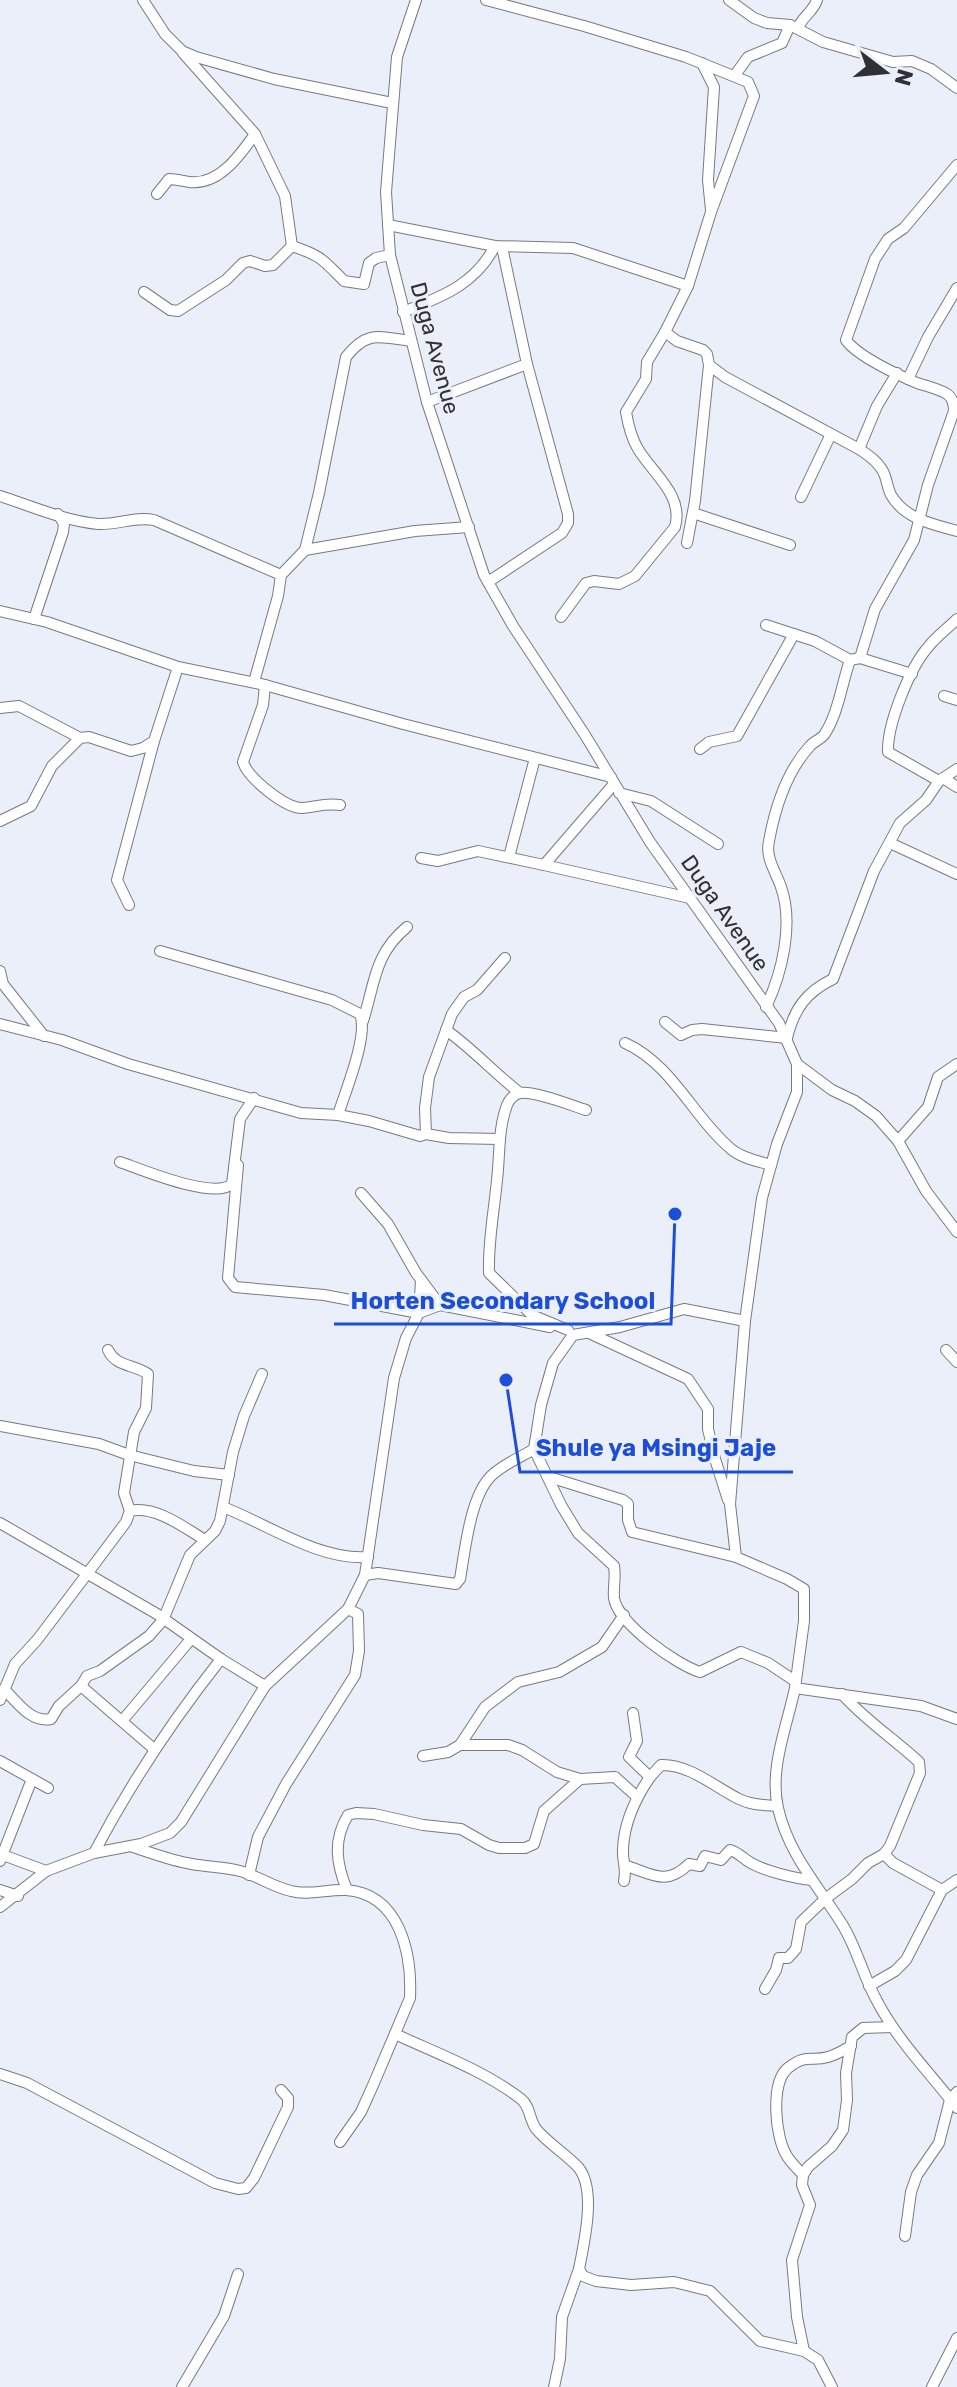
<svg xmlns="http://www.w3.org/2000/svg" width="957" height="2387" font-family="Rubik,sans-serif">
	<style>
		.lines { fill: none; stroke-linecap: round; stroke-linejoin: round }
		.minor-casing { stroke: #767a82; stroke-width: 12 }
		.minor { stroke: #fff; stroke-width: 10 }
		.labels { text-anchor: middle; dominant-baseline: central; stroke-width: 6; stroke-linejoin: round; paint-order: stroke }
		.street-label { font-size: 22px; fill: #2f3134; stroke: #ebeff9 }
		.leader { fill: none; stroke: #1d4ed8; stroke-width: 3 }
		.callout-dot { fill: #1d4ed8; stroke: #ebeff9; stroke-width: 3 }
		.callout-label { font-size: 24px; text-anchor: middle; font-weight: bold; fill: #1d4ed8; stroke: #ebeff9; stroke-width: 6; stroke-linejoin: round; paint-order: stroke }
	</style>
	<rect width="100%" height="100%" fill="#ebeff9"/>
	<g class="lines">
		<!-- minor casing -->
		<g class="minor-casing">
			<g id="minor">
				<path d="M143 0 165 34 182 51 196 57 274 79 392 103"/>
				<path d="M416 0 397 57 386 192 390 255 427 402 484 575 513 626 585 735 650 842 779 1023 797 1064V1092L777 1144 762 1198 745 1321 730 1504 736 1557 787 1579 804 1589V1621L795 1688 921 1706 957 1719"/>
				<path d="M486 0 584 26 686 57 748 82 754 96 711 212 688 286 665 332 677 341 703 350 707 354 709 365 725 377 859 449C870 456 881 464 885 476 887 482 888 489 891 495 905 519 932 524 957 531"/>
				<path d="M729 0 754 18 767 23 790 25 823 42 893 62 912 61 931 69 957 88"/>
				<path d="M798 28C802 17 813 12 817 0"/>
				<path d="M183 53 255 134 285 196 292 246"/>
				<path d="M702 63 714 87 708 180 711 210"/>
				<path d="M735 75 748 57 782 43 790 25"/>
				<path d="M157 194 169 179C176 179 182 181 189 182 219 186 240 155 255 134"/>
				<path d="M388 225 495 246 573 248 688 286"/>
				<path d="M144 292 170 310 178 311 226 280 243 263 250 261 265 266 273 265 292 246C322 256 323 260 344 281L364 284 369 263 376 258 390 255"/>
				<path d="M403 312C441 297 475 285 495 246"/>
				<path d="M908 379 928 337 957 288"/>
				<path d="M427 402 527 364"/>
				<path d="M859 449 877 406 897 373"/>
				<path d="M0 496C31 506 65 521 98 524 118 525 135 516 154 520L281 575"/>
				<path d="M801 497 831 434"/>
				<path d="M693 513 790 545"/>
				<path d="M687 543 695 501 709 365"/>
				<path d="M305 550 319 493 346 357C367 330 379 337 411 341"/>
				<path d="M488 582 562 533 568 523V514L527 364 502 247"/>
				<path d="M0 611 47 622 178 667 265 685 403 724 611 777"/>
				<path d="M561 617 586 583 594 581 619 584 635 576 675 527C684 495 653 474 638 449 632 439 628 424 626 412L646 379 647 362 665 332"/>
				<path d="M34 619 63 532 64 524 58 514"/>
				<path d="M766 625 815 641 850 660 860 658 912 674"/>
				<path d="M860 658 875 609 914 540 928 485 954 411C954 404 953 398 947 394 939 389 926 386 917 383 898 375 857 356 846 340L875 259 888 239 904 228 957 165"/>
				<path d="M254 682 278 596 281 575 305 550 415 531 469 527"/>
				<path d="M265 685 263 705 243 762C248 778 285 808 302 808 317 807 323 803 340 805"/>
				<path d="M944 696 957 700"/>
				<path d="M0 708 19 706 80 738"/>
				<path d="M700 749 709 742 737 736 794 634"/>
				<path d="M943 778 957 787"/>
				<path d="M939 781 888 752C887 724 910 667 929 646 937 636 948 628 957 619"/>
				<path d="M619 793 651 801 718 844"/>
				<path d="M0 821 31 806 52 766 80 738 89 737 131 751 143 748 154 741 178 667"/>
				<path d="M890 843 957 874"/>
				<path d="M509 857 535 758"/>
				<path d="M421 858 438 861 478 851 544 865 614 784"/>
				<path d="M544 865 690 898"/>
				<path d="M129 905 117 880 154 741"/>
				<path d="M160 951 332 1000 360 1014C369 1035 345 1092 338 1115"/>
				<path d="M0 971 3 984 44 1036"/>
				<path d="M766 1007C782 973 794 924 781 887 776 872 765 858 769 841 775 808 787 771 810 746 814 741 820 740 824 735 838 715 842 683 850 660"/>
				<path d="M363 1021C375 983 374 954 407 927"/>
				<path d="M665 1022 681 1035 692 1030 702 1029 787 1038C794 1009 806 992 833 979L874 871 900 823 926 800 939 781 957 769"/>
				<path d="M0 1024 62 1040 128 1064 301 1113 338 1115 369 1121 420 1136 426 1134 449 1138 500 1139"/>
				<path d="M446 1030C473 1049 494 1073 520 1093"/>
				<path d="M625 1043C672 1064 693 1117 731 1149 741 1158 758 1161 771 1165"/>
				<path d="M797 1064 832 1090 855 1101 876 1116 898 1141 926 1191 957 1232"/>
				<path d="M426 1134 425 1108 429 1077 452 1014 464 997 477 990 505 958"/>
				<path d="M898 1141 928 1107 938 1077 957 1064"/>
				<path d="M120 1162C143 1170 214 1200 232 1184L240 1119 254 1098"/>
				<path d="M238 1165 228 1278 235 1287 324 1295 419 1313 421 1280"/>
				<path d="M361 1193 388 1224 416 1273 440 1305 550 1327"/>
				<path d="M745 1321 684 1309 620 1327 573 1335 553 1363 541 1405 534 1449 561 1505 578 1533 614 1566C616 1577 613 1587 614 1598 617 1623 677 1665 700 1672L741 1652 768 1663 795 1681"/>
				<path d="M568 1330 532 1315 489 1273C488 1241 494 1212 497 1180 500 1155 498 1129 507 1105 509 1100 514 1094 520 1093 536 1091 570 1105 586 1110"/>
				<path d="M589 1333 688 1379 708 1409V1429L715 1459 728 1500"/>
				<path d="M108 1350C116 1367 134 1364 148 1374L146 1408 134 1432 124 1493 130 1511"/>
				<path d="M946 1350 957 1362"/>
				<path d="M0 1426 99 1444 129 1455 194 1471 229 1475"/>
				<path d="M549 1477 623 1500 628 1504V1520L632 1532 736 1557"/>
				<path d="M223 1507C267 1524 320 1561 368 1557"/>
				<path d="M0 1523 157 1614 221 1659 265 1686"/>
				<path d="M365 1575 394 1378 406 1338 419 1313 440 1305"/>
				<path d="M81 1686 154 1749"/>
				<path d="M795 1688C787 1726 769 1769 778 1808 788 1853 818 1886 842 1924 857 1948 863 1976 877 2001 898 2041 930 2073 957 2108"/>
				<path d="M4 1689C17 1702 31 1723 51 1719L59 1706 81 1686 87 1676 100 1671 149 1636 163 1620 190 1555 215 1531 220 1521 233 1452 244 1416 262 1374"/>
				<path d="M0 1700 15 1664 37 1640 87 1574 126 1522 130 1511C155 1505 185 1528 205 1540"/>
				<path d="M633 1713 637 1741 629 1757 650 1777 661 1765C689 1764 715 1787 739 1799 751 1805 764 1805 777 1806"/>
				<path d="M122 1721 191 1639"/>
				<path d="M460 1745H508L522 1750 557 1772 580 1779"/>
				<path d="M423 1756 448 1752 460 1745 485 1707 518 1682 559 1672 602 1647 624 1615"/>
				<path d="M0 1761 48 1788"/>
				<path d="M133 1847C152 1853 172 1861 192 1864 208 1867 225 1867 240 1871 258 1876 273 1887 291 1891 308 1896 328 1889 346 1890 400 1894 412 1953 410 1998L374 2083 361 2112 340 2142"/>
				<path d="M94 1853C130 1784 172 1721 221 1659"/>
				<path d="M884 1854 893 1863 942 1890 957 1880"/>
				<path d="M3 1855 46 1871"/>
				<path d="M0 1861 32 1779"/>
				<path d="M627 1866C654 1875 666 1886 689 1864L700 1866 705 1856 721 1860 730 1850C740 1853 744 1860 753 1864 766 1871 796 1879 812 1880"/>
				<path d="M249 1875 258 1837 286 1784 355 1675 359 1651 358 1614 348 1609"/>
				<path d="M624 1881C627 1867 622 1862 623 1849 624 1822 635 1799 650 1777"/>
				<path d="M0 1890 18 1896"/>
				<path d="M347 1890C336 1863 333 1840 348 1815L356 1813 374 1814 423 1825 461 1829 489 1845 499 1848H525L534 1844 544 1811 580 1779 615 1777 636 1796"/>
				<path d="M0 1907 46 1871 94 1853 141 1844 170 1833 181 1822 265 1686 348 1609 365 1575 378 1573 456 1584 460 1579C465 1551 470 1497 491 1476 502 1465 521 1457 534 1449"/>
				<path d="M869 1986 895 1971 906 1960 942 1890"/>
				<path d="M765 1989 776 1970 779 1958H788L796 1949 801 1922 825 1899 852 1879 868 1863 884 1854 890 1846 920 1773 919 1762C893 1738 865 1720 842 1694"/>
				<path d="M395 2034C436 2053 485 2071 521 2099 531 2107 529 2121 537 2130 549 2144 566 2154 578 2167 597 2189 584 2243 579 2269L583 2276 596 2281 631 2285 674 2282 710 2291 760 2341 804 2351 818 2360 832 2387"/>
				<path d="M0 2074 27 2083 215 2183 238 2189 246 2188 254 2178 288 2107V2098L281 2090"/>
				<path d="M803 2175C798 2169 791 2163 787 2156 775 2138 770 2082 788 2068 807 2053 811 2062 828 2057 836 2055 844 2050 851 2046"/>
				<path d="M905 2236 911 2192 917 2175 939 2143 950 2100 957 2092"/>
				<path d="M804 2351 797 2317 792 2260 810 2205 802 2185 803 2175 808 2167 832 2146 843 2130 847 2100 846 2073 852 2037 863 2028 892 2027"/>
				<path d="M182 2387 224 2316 238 2274"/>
				<path d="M554 2387 560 2359 562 2317 579 2269"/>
				<path d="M932 2387 957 2338"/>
			</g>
		</g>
		<!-- minor -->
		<use href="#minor" class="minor"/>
	</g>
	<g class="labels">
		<!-- street labels -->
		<g class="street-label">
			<text transform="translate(435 348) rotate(75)">Duga Avenue</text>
			<text transform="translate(725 913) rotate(55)">Duga Avenue</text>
		</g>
	</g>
	<!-- callouts -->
	<path class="leader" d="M675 1214L671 1324H334M506 1380L520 1472H793"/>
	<g class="callout-dot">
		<circle cx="675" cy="1214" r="8"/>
		<circle cx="506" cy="1380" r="8"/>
	</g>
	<g class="callout-label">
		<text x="503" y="1309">Horten Secondary School</text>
		<text x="656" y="1456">Shule ya Msingi Jaje</text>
	</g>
	<!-- north arrow -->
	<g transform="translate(885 72) rotate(106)" stroke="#ebeff9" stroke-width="6" paint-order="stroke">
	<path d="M0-6L14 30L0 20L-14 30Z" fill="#2f3134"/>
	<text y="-12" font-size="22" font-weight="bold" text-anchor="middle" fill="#2f3134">N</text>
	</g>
</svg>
